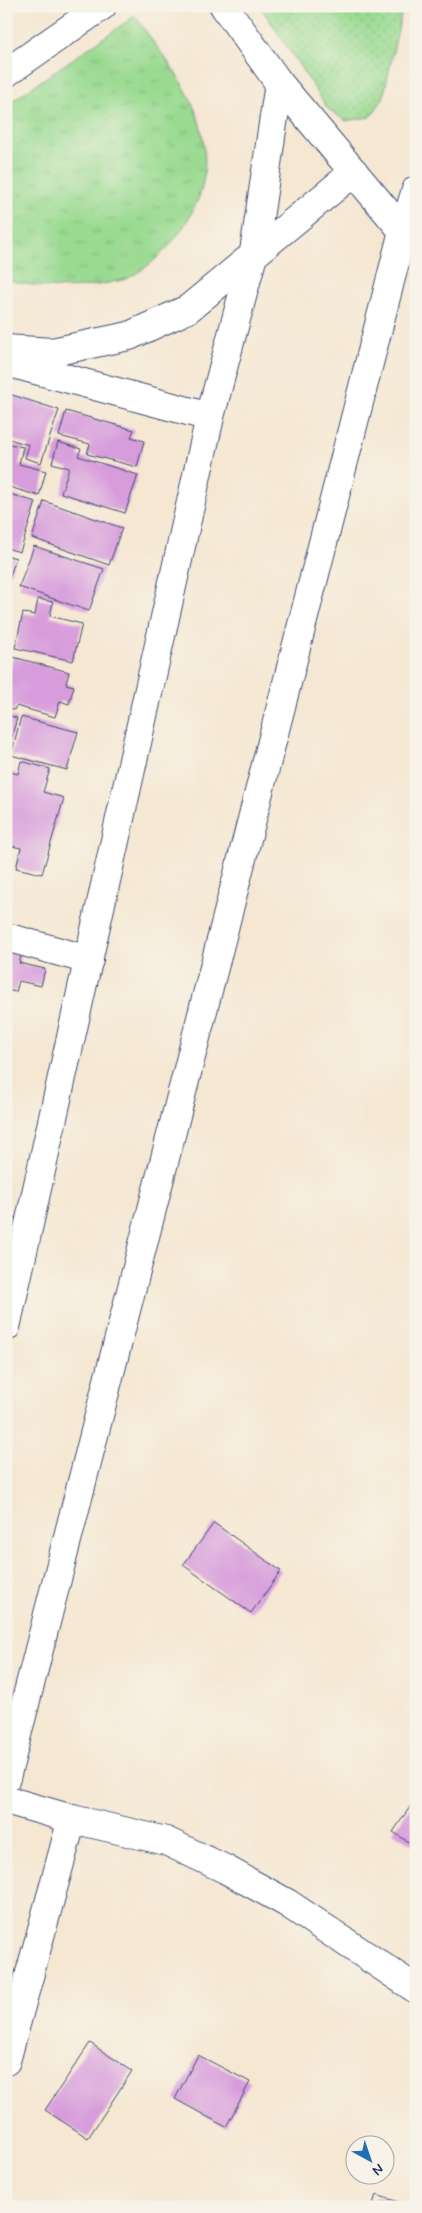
<svg xmlns="http://www.w3.org/2000/svg" width="422" height="2213" font-family="Mynerve,sans-serif">
	<style>
		.grass { fill: url(#grass-dots); stroke: #5a8477 }
		.park { fill: url(#park-tufts); stroke: #5a8477 }
		.building { fill: #d79cdb }
		.lines { fill: none; stroke-linecap: round; stroke-linejoin: round }
		.minor-casing { stroke: #3c4b6f; stroke-width: 30 }
		.minor { stroke: #fff; stroke-width: 28 }
	</style>
	<defs>
		<pattern id="grass-dots" width="8" height="8" patternUnits="userSpaceOnUse" patternTransform="scale(1.25)"><rect width="8" height="8" fill="#99da90"/><path d="M2 2h.1M6 6h.1" fill="none" stroke="#83bb7f" stroke-width="1.8" stroke-linecap="round"/></pattern>
		<pattern id="park-tufts" width="24" height="20" patternUnits="userSpaceOnUse" patternTransform="scale(1.25)"><rect width="24" height="20" fill="#99da90"/><path d="M3 7l-1-3M5 7V3M7 7l1-3M15 17l-1-3M17 17v-4M19 17l1-3" fill="none" stroke="#83bb7f"/></pattern>
	</defs>
	<rect width="100%" height="100%" fill="#f7f3e8"/>
	<filter id="ink" filterUnits="userSpaceOnUse"><feTurbulence type="fractalNoise" baseFrequency=".02" numOctaves="2"/><feDisplacementMap in="SourceGraphic" scale="10" xChannelSelector="R" yChannelSelector="G"/><feConvolveMatrix kernelMatrix="1 2 1 2 8 2 1 2 1" color-interpolation-filters="sRGB"/></filter>
	<filter id="wash" filterUnits="userSpaceOnUse"><feTurbulence type="fractalNoise" baseFrequency=".0096" numOctaves="4" result="noise"/><feDisplacementMap in="SourceGraphic" scale="20" xChannelSelector="R" yChannelSelector="G"/><feGaussianBlur stdDeviation="1.12" result="paint"/><feColorMatrix in="noise" values="0 0 0 0 0 0 0 0 0 0 0 0 0 0 0 0 0 1.4 0 .05"/><feComposite in="paint" operator="in"/></filter>
	<g filter="url(#wash)">
		<rect width="100%" height="100%" fill="#f5e7d2"/>
		<!-- grass -->
		<path class="grass" d="M260 6H403L383 99 370 117 346 121 328 109Z"/>
		<!-- park -->
		<path class="park" d="M135 16C159 52 194 89 202 134 206 152 206 177 200 194 188 227 161 261 130 277 124 281 115 281 108 283 71 291 42 288 6 280V105Z"/>
		<g id="blocks">
			<!-- building -->
			<g class="building">
				<path d="M6 393 59 410 41 463 25 458 29 445 6 438Z"/>
				<path d="M66 411 134 430 131 437 144 441 137 467 87 454 90 444 59 436Z"/>
				<path d="M58 442 81 449 78 456 138 475 125 513 61 493 69 468 52 463Z"/>
				<path d="M6 443 23 447 19 464 46 471 39 496 6 486Z"/>
				<path d="M6 493 36 502 20 552 6 548Z"/>
				<path d="M44 501 122 528 109 565 32 538Z"/>
				<path d="M34 546 104 569 89 611 19 587Z"/>
				<path d="M6 555 16 558 7 585H6Z"/>
				<path d="M38 599 53 602 50 616 82 624 73 661 15 648 23 613 35 615Z"/>
				<path d="M6 625 11 626 7 641H6Z"/>
				<path d="M13 657 69 672 66 684 74 686 69 704 60 701 55 717 16 706 14 710 6 708V681Z"/>
				<path d="M6 715 17 718 7 753H6Z"/>
				<path d="M21 717 78 732 67 770 11 755Z"/>
				<path d="M21 761 50 769 43 792 64 798 42 874 16 868 21 848 6 845V771L18 774Z"/>
				<path d="M6 946 23 950 19 963 45 969 41 986 19 981 16 992 6 990Z"/>
				<path d="M214 1523 281 1571 251 1613 183 1565Z"/>
				<path d="M416 1798V1847L393 1832Z"/>
				<path d="M90 2043 132 2071 88 2138 45 2110Z"/>
				<path d="M198 2055 250 2082 226 2127 175 2099Z"/>
				<path d="M376 2195 412 2206V2207H372Z"/>
			</g>
		</g>
	</g>
	<g filter="url(#ink)">
		<use href="#blocks" fill-opacity="0" stroke="#3c4b6f" stroke-width="1"/>
		<g class="lines">
			<!-- minor casing -->
			<g class="minor-casing">
				<g id="minor">
					<path d="M224 6 279 83 403 231"/>
					<path d="M6 73 102 6"/>
					<path d="M6 349 52 352 129 336 188 309 354 172"/>
					<path d="M6 362 210 417"/>
					<path d="M6 937 89 960"/>
					<path d="M6 1327 210 417 254 252 279 83"/>
					<path d="M6 1778 403 231 416 190"/>
					<path d="M6 1800 72 1819 166 1841 225 1869 287 1903 416 1989"/>
					<path d="M6 2061 72 1819"/>
				</g>
			</g>
			<!-- minor -->
			<use href="#minor" class="minor"/>
		</g>
	</g>
	<!-- margin -->
	<rect width="422" height="2213" fill="none" stroke="#f7f3e8" stroke-width="25"/>
	<!-- north arrow -->
	<g transform="translate(370 2160) rotate(140)"><circle r="24" fill="#f7f3e8" stroke="#9fa5b1"/>
	<path d="M0-4L9 19L0 12L-9 19Z" fill="#1f6fb2"/>
	<text y="-8" font-size="14" font-weight="bold" text-anchor="middle" fill="#1b2f5e">N</text>
	</g>
</svg>
